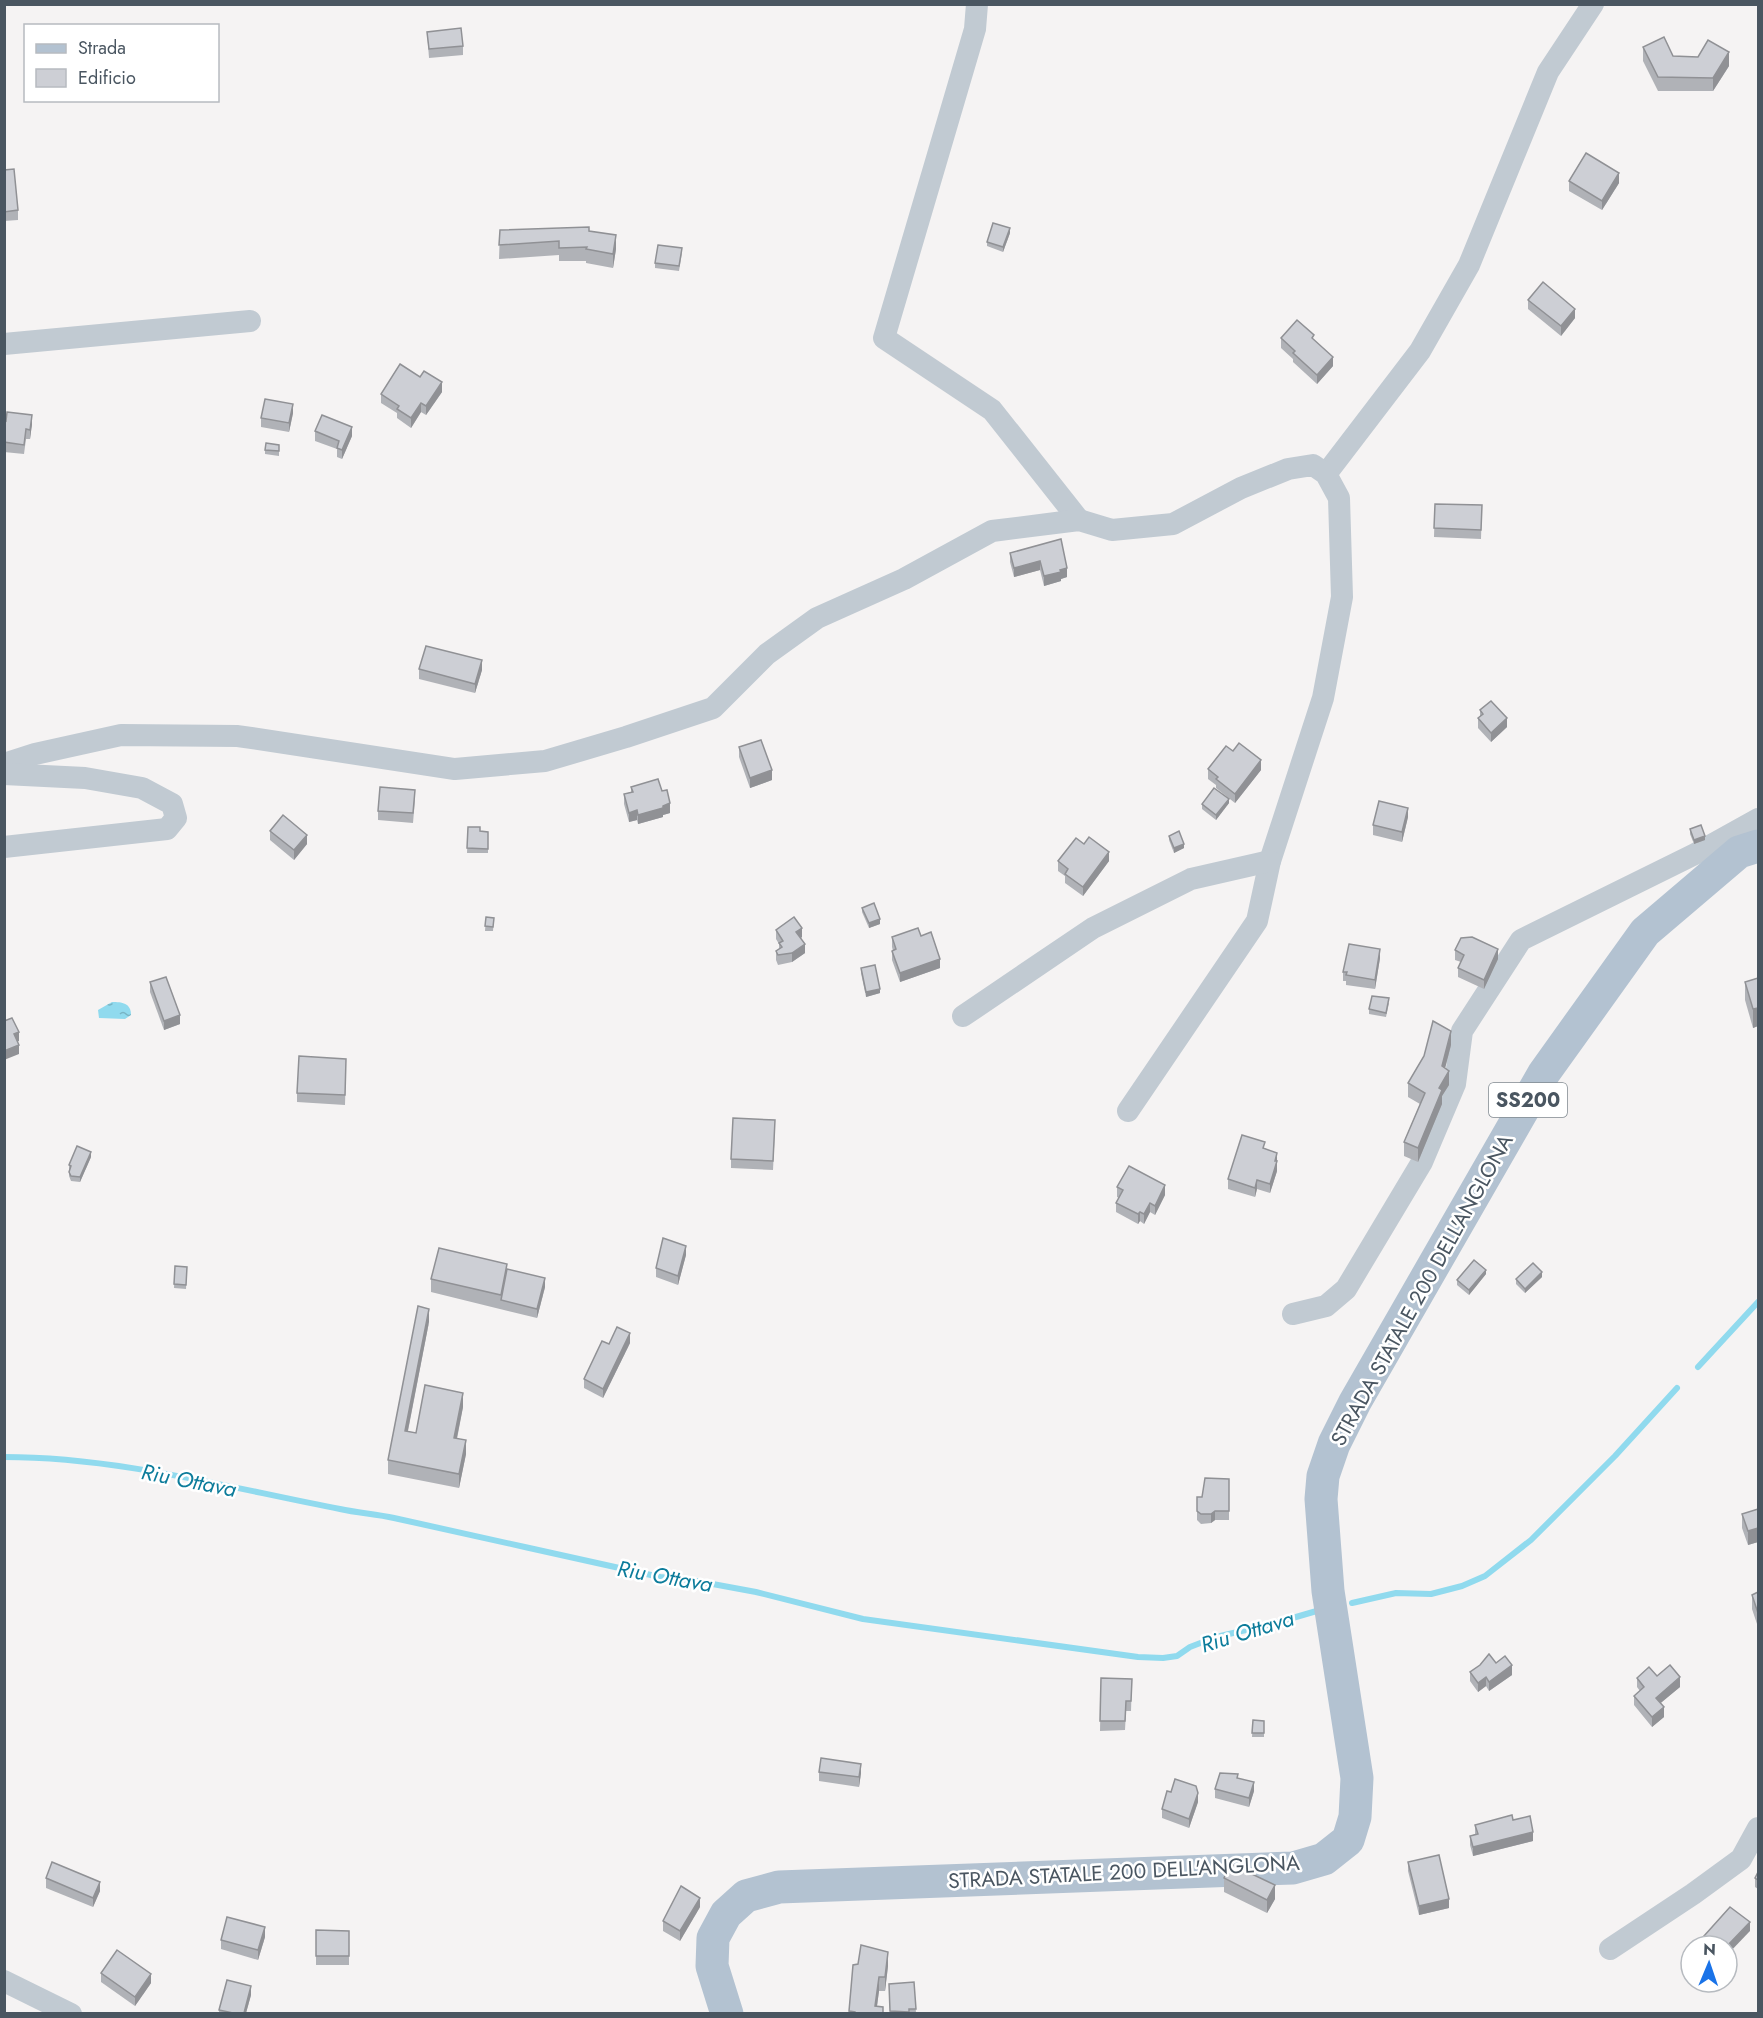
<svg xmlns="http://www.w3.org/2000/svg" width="1763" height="2018" font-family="Jost,sans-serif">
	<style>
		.water { fill: url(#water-ripples) }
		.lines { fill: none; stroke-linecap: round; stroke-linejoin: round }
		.stream { stroke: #90daee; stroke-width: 6 }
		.minor { stroke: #c1cad2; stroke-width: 22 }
		.primary { stroke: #b3c2d1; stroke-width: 33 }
		.wall { fill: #b0b2b7 }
		.shaded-wall { fill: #909195 }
		.building { fill: #cdcfd5; stroke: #909195; stroke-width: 1.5 }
		.labels { text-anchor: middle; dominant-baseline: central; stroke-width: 5; stroke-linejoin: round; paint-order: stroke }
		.shield { fill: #fff; stroke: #808990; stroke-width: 1.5 }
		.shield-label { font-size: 20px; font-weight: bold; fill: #4a5661 }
		.street-label { font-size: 21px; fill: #4a5661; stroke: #fff }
		.water-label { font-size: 22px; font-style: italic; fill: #0c7c9b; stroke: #fff }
	</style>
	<defs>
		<pattern id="water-ripples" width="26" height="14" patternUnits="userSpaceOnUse" patternTransform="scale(1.5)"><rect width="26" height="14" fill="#90daee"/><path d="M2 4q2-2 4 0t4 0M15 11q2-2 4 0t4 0" fill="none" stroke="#78b4c4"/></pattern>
	</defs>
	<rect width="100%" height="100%" fill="#f5f3f3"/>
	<!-- water -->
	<path class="water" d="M112 1002C122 1002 131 1003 131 1015L125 1019 99 1018 98 1010Z"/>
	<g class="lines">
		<!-- stream -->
		<g class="stream">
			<path d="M1698 1367 1758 1302"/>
			<path d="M4 1457C118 1457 230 1488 340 1509 358 1513 376 1514 394 1518 483 1537 571 1558 660 1577L691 1580 756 1592 863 1619 1138 1657 1163 1658 1177 1656 1190 1647 1216 1637 1272 1624 1320 1610"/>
			<path d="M1352 1603 1396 1593 1431 1594 1462 1586 1485 1576 1531 1540 1615 1456 1677 1388"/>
		</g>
		<!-- minor -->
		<g class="minor">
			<path d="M977 4 975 29 884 338 992 410 1079 520"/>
			<path d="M4 344 250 321"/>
			<path d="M1326 474 1420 351 1469 265 1548 72 1593 4"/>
			<path d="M4 764 35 754 121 735 238 736 455 769 545 761 626 737 713 708 767 654 817 618 904 579 992 531 1079 520 1112 530 1173 524 1241 488 1288 469 1313 465 1326 474 1339 498 1342 597 1323 698 1270 861 1257 921 1128 1111"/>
			<path d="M4 774 85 778 142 788 172 804 176 818 167 829 4 847"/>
			<path d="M963 1016 1093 928 1191 879 1270 861"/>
			<path d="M1293 1314 1326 1306 1346 1289 1422 1162 1455 1084 1462 1031 1521 940 1695 854 1758 819"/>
			<path d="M1610 1949 1693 1894 1741 1859 1758 1828"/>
			<path d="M4 1981 71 2014"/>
		</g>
		<!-- primary -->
		<path class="primary" d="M727 2014 712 1966 713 1938 726 1914 746 1896 779 1887 1293 1868 1324 1859 1348 1840 1355 1817 1357 1778 1328 1591 1321 1499 1323 1476 1334 1444 1355 1402 1544 1073 1645 932 1739 852 1758 846"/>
	</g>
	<!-- wall -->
	<g class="wall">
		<path d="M427 32 463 46V55L429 58Z"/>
		<path d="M1643 47 1673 56 1729 66 1713 91H1658L1643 61Z"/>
		<path d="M4 170 18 210V220L4 221Z"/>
		<path d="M1569 181 1619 183 1602 210 1569 191Z"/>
		<path d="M500 230 589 231 616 249 613 268 586 263V261H559V255L499 259Z"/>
		<path d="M1010 233 1003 252 987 246V242Z"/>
		<path d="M682 253 679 271 655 268V263Z"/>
		<path d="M1528 300 1575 318 1561 336 1528 309Z"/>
		<path d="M1281 338 1314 340 1333 366 1317 384 1293 362V359L1281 348Z"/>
		<path d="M442 392 426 415 421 412 411 428 397 418V413L381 403V394Z"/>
		<path d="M293 413 289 432 261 427V418Z"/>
		<path d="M4 420 32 424 30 439H26L24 454 4 452Z"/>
		<path d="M315 431 352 436 342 459 337 457V449L315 441Z"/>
		<path d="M265 450H279V456L265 454Z"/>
		<path d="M1435 504 1482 505 1481 539 1434 537Z"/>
		<path d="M1061 539 1067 577 1061 579V581L1044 586 1040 570 1014 577 1010 562V553Z"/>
		<path d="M419 669 482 670 475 693 419 679Z"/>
		<path d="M1480 710 1507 727 1491 742 1478 728V718L1480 716Z"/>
		<path d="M739 747 772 780 750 788 739 757Z"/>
		<path d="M1233 751 1261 770 1235 803 1216 788V785L1208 779V769Z"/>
		<path d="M631 787 662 791 670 813 663 815V817L638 824 637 820 629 822 624 804V794L631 792Z"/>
		<path d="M415 799 413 823 378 820V811Z"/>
		<path d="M1229 803 1216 820 1202 809V804Z"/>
		<path d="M1408 817 1402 842 1373 835V825Z"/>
		<path d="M468 827 480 831 488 832V853H467Z"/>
		<path d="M1690 829 1705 840 1694 844 1690 834Z"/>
		<path d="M270 831 307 844 294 860 270 840Z"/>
		<path d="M1169 836 1184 848 1174 853 1169 840Z"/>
		<path d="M1058 861H1109L1083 896 1065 883V876L1058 871Z"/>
		<path d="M862 908 880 924 869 928 862 912Z"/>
		<path d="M486 917 494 918 493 931H485Z"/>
		<path d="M776 930 802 937 801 938 805 953 792 962 778 965 776 960V951L779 949V944L776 939Z"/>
		<path d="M921 936 940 968 900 982 892 960V951H893L892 947V937Z"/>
		<path d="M1455 950 1498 959 1484 989 1458 977V968L1461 962 1455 960Z"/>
		<path d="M1380 958 1375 989 1346 985V981H1343V972Z"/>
		<path d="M861 968 880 993 866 997 861 973Z"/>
		<path d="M1758 978V1026L1753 1028 1745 1000V982Z"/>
		<path d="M150 982 180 1024 164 1030 150 992Z"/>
		<path d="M1389 1003 1386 1017 1369 1014V1009Z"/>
		<path d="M1451 1045 1445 1068 1449 1085 1442 1096V1104L1418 1162 1404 1156V1142L1420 1104 1408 1097V1083Z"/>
		<path d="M346 1068 345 1105 297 1102V1093Z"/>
		<path d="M775 1129 773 1170 731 1168V1159Z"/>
		<path d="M1265 1149 1277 1153V1171L1270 1193 1257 1189 1255 1197 1228 1189V1179Z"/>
		<path d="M91 1157 80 1182 71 1181 69 1176V1165Z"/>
		<path d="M1117 1187 1165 1195 1155 1215 1150 1212 1144 1224 1140 1221 1138 1224 1116 1212V1203L1119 1198 1117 1197Z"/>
		<path d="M686 1255 678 1285 656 1277V1268Z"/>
		<path d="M175 1266 187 1267 186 1289 174 1288Z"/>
		<path d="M507 1269 545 1287 537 1318 431 1292V1279Z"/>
		<path d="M1486 1274 1469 1295 1457 1285V1280Z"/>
		<path d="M1542 1277 1525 1293 1516 1284V1279Z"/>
		<path d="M429 1322 408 1431 416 1433 463 1407 457 1439 466 1454 459 1488 388 1474V1460Z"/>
		<path d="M630 1343 603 1398 584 1388V1379L609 1344Z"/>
		<path d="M1229 1479V1520H1215L1211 1523 1201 1524 1197 1520V1511L1202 1497Z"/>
		<path d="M1758 1509V1545V1542L1748 1545 1742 1528V1514Z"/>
		<path d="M1758 1592V1627L1752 1609V1595Z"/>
		<path d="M1496 1663 1512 1675 1489 1691 1486 1686 1478 1692 1470 1681V1672Z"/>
		<path d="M1657 1676 1680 1687 1660 1703 1664 1717 1652 1727 1634 1705V1696L1640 1691 1637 1687V1678Z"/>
		<path d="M1101 1678 1132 1679 1131 1711H1126L1125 1730 1100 1731Z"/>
		<path d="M1253 1720 1264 1721V1737H1252Z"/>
		<path d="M819 1772 861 1773 859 1787 819 1781Z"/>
		<path d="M1238 1778 1254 1791 1249 1807 1215 1798V1789Z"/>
		<path d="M1171 1792 1198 1802 1189 1828 1162 1818V1809Z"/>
		<path d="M1513 1820 1533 1841 1473 1856 1470 1845V1836L1475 1834V1825Z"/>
		<path d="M1408 1862 1449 1908 1419 1915 1408 1871Z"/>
		<path d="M1758 1872V1889L1755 1887V1878Z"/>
		<path d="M46 1878 100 1891 93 1907 46 1888Z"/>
		<path d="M1224 1878 1275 1899 1267 1913 1224 1892Z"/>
		<path d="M700 1907 680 1941 663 1931V1921Z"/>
		<path d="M316 1930 349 1931V1965H316Z"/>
		<path d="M265 1937 258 1960 221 1949V1940Z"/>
		<path d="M853 1965 888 1966 885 1991H879L877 2006 883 2013H849Z"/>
		<path d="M101 1973 151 1983 135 2006 101 1982Z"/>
		<path d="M914 1982 916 2013H890L889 1984Z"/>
		<path d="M251 1995 246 2013H219V2010Z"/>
	</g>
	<!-- shaded-wall -->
	<g class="shaded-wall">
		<path d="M1729 52V66L1713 91V78Z"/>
		<path d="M1619 173V183L1602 210V201Z"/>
		<path d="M1010 228V233L1003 252V247Z"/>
		<path d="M616 235V249L613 268V254Z"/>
		<path d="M1575 309V318L1561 336V326Z"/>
		<path d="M1333 357V366L1317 384V375Z"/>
		<path d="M442 382V392L426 415V406Z"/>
		<path d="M421 403V412L411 428V418Z"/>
		<path d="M293 404V413L289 432V423Z"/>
		<path d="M32 415V424L30 439V430Z"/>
		<path d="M352 427V436L342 459V450Z"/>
		<path d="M1040 561V570L1014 577V568Z"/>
		<path d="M1067 568V577L1061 579V581L1044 586V576Z"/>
		<path d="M482 660V670L475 693V684Z"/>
		<path d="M1507 718V727L1491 742V733Z"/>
		<path d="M1261 760V770L1235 803V794Z"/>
		<path d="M772 770V780L750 788V778Z"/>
		<path d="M1229 799V803L1216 820V815Z"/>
		<path d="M670 803V813L663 815V817L638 824V815Z"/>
		<path d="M1408 808V817L1402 842V832Z"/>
		<path d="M637 810V820L629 822V813Z"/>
		<path d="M307 835V844L294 860V850Z"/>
		<path d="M1705 836V840L1694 844V840Z"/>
		<path d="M1184 844V848L1174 853V848Z"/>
		<path d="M1109 852V861L1083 896V887Z"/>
		<path d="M880 919V924L869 928V923Z"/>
		<path d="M802 928V937L796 941V932Z"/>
		<path d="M805 944V953L792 962V953Z"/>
		<path d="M1380 949V958L1375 989V980Z"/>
		<path d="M1498 949V959L1484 989V980Z"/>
		<path d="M940 959V968L900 982V973Z"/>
		<path d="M880 989V993L866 997V992Z"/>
		<path d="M1758 1008V1026L1753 1028V1009Z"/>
		<path d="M180 1015V1024L164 1030V1021Z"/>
		<path d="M1451 1031V1045L1442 1080V1066Z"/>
		<path d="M19 1032V1041L14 1043V1034Z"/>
		<path d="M19 1045V1054L4 1060V1051Z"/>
		<path d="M1449 1071V1085L1442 1096V1104L1418 1162V1148L1439 1088Z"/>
		<path d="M91 1152V1157L80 1182V1177Z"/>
		<path d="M1277 1153V1171L1270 1193V1184Z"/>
		<path d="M1257 1180V1189L1255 1197V1188Z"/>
		<path d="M1165 1185V1195L1155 1215V1206Z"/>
		<path d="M1150 1203V1212L1144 1224V1214Z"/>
		<path d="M1140 1212V1221L1138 1224V1214Z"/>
		<path d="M686 1246V1255L678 1285V1276Z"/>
		<path d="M1486 1270V1274L1469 1295V1290Z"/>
		<path d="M1542 1272V1277L1525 1293V1289Z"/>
		<path d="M545 1278V1287L537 1318V1309Z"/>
		<path d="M429 1309V1322L405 1445V1431Z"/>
		<path d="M630 1333V1343L603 1398V1389Z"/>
		<path d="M463 1393V1407L454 1452V1438Z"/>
		<path d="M466 1440V1454L459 1488V1474Z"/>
		<path d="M1215 1511V1520L1211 1523V1514Z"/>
		<path d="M1758 1528V1542L1748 1545V1531Z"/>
		<path d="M1512 1665V1675L1489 1691V1682Z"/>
		<path d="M1486 1677V1686L1478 1692V1683Z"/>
		<path d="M1680 1677V1687L1656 1707V1698Z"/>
		<path d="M1664 1707V1717L1652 1727V1717Z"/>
		<path d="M861 1764V1773L859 1787V1777Z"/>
		<path d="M1254 1782V1791L1249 1807V1798Z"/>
		<path d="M1198 1793V1802L1189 1828V1819Z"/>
		<path d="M1533 1832V1841L1473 1856V1847Z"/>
		<path d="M100 1882V1891L93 1907V1898Z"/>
		<path d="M1275 1885V1899L1267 1913V1900Z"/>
		<path d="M700 1898V1907L680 1941V1931Z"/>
		<path d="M1449 1899V1908L1419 1915V1906Z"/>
		<path d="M1750 1922V1931L1727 1955V1946Z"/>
		<path d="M265 1927V1937L258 1960V1950Z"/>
		<path d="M888 1952V1966L885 1991V1977Z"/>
		<path d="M151 1974V1983L135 2006V1997Z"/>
		<path d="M879 1977V1991L876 2013 875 2006Z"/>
		<path d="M251 1986V1995L246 2013H244Z"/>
	</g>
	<!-- building -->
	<g class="building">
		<path d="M461 28 463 46 429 49 427 32Z"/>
		<path d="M1664 37 1673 56 1698 57 1708 40 1729 52 1713 78 1658 77 1643 47Z"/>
		<path d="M1586 153 1619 173 1602 201 1569 181Z"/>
		<path d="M14 169 18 210 4 212V170Z"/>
		<path d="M993 223 1010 228 1003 247 987 242Z"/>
		<path d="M589 227V231L616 235 613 254 586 249 587 247 559 248V241L499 245 500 230Z"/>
		<path d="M658 245 682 248 679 266 655 263Z"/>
		<path d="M1543 282 1575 309 1561 326 1528 300Z"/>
		<path d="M1297 320 1314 335 1312 338 1333 357 1317 375 1293 353 1295 351 1281 338Z"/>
		<path d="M400 364 420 377 424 371 442 382 426 406 421 403 411 418 397 409 399 406 381 394Z"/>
		<path d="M265 399 293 404 289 423 261 418Z"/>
		<path d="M7 412 32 415 30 430 26 429 24 445 4 442V420L6 421Z"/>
		<path d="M322 415 352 427 342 450 337 448 339 441 315 431Z"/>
		<path d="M266 443 279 445V451L265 450Z"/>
		<path d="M1435 504 1482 505 1481 530 1434 528Z"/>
		<path d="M1061 539 1067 568 1060 570 1061 572 1044 576 1040 561 1014 568 1010 553Z"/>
		<path d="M426 646 482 660 475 684 419 669Z"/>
		<path d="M1491 701 1507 718 1491 733 1478 718 1483 714 1480 710Z"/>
		<path d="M761 740 772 770 750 778 739 747Z"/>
		<path d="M1239 743 1261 760 1235 794 1216 779 1218 777 1208 769 1226 746 1233 751Z"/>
		<path d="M658 779 662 791 667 790 670 803 663 806V808L638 815 637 810 629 813 624 794 633 792 631 787Z"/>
		<path d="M380 787 415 790 413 813 378 811Z"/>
		<path d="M1214 788 1229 799 1216 815 1202 804Z"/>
		<path d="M1379 801 1408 808 1402 832 1373 825Z"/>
		<path d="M283 815 307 835 294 850 270 831Z"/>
		<path d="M1701 825 1705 836 1694 840 1690 829Z"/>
		<path d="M468 827H480V831L488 832V849L467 848Z"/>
		<path d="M1179 831 1184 844 1174 848 1169 836Z"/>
		<path d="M1089 837 1109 852 1083 887 1065 874 1068 869 1058 861 1076 838 1084 844Z"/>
		<path d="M874 903 880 919 869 923 862 908Z"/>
		<path d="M486 917 494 918 493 927 485 926Z"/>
		<path d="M794 917 802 928 796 932 805 944 792 953 778 955 776 951 782 947 779 943 783 941 776 930Z"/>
		<path d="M918 928 921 936 931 932 940 959 900 973 892 951 896 949 892 937Z"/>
		<path d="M1472 937 1498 949 1484 980 1458 968 1464 955 1455 950 1461 938Z"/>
		<path d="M1349 944 1380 949 1375 980 1346 975 1347 972H1343Z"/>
		<path d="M875 965 880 989 866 992 861 968Z"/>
		<path d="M166 977 180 1015 164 1021 150 982Z"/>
		<path d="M1758 978V1008L1753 1009 1745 982Z"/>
		<path d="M1372 996 1389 998 1386 1013 1369 1009Z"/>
		<path d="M12 1018 19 1032 14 1034 19 1045 4 1051V1021Z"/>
		<path d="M1433 1021 1451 1031 1442 1066 1449 1071 1439 1088 1442 1090 1418 1148 1404 1142 1425 1093 1408 1083 1424 1056Z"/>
		<path d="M299 1056 346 1059 345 1095 297 1093Z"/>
		<path d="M733 1118 775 1120 773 1161 731 1159Z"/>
		<path d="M1242 1135 1265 1142 1263 1148 1277 1153 1275 1161H1277L1270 1184 1257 1180 1255 1188 1228 1179Z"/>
		<path d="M77 1146 91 1152 80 1177 71 1176 69 1172 71 1166 69 1165Z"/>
		<path d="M1129 1166 1165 1185 1155 1206 1150 1203 1144 1214 1140 1212 1138 1214 1116 1203 1123 1190 1117 1187Z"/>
		<path d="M663 1238 686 1246 678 1276 656 1268Z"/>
		<path d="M439 1248 507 1264 501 1295 431 1279Z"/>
		<path d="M1474 1260 1486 1270 1469 1290 1457 1280Z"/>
		<path d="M1533 1263 1542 1272 1525 1289 1516 1279Z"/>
		<path d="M175 1266 187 1267 186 1285 174 1284Z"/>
		<path d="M507 1269 545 1278 537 1309 501 1300Z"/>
		<path d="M418 1306 429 1309 405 1431 416 1433 425 1385 463 1393 454 1438 466 1440 459 1474 388 1460Z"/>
		<path d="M617 1327 630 1333 603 1389 584 1379 602 1341 609 1344Z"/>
		<path d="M1205 1478 1229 1479V1511H1215L1211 1514H1201L1197 1511V1497H1202Z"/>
		<path d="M1758 1509V1531V1528L1748 1531 1742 1514Z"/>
		<path d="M1758 1592V1613L1752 1595Z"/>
		<path d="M1489 1654 1496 1663 1505 1656 1512 1665 1489 1682 1486 1677 1478 1683 1470 1672 1480 1665Z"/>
		<path d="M1670 1665 1680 1677 1656 1698 1664 1707 1652 1717 1634 1696 1644 1687 1637 1678 1649 1667 1657 1676Z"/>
		<path d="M1101 1678 1132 1679 1131 1701H1126L1125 1721H1100Z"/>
		<path d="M1253 1720 1264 1721V1733H1252Z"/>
		<path d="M821 1758 861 1764 859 1777 819 1772Z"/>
		<path d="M1220 1773 1238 1774 1237 1778 1254 1782 1249 1798 1215 1789Z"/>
		<path d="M1175 1779 1196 1786 1198 1793 1189 1819 1162 1809 1167 1791 1171 1792Z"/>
		<path d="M1512 1815 1513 1820 1530 1816 1533 1832 1473 1847 1470 1836 1478 1834 1475 1825Z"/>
		<path d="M1439 1855 1449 1899 1419 1906 1408 1862Z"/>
		<path d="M52 1862 100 1882 93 1898 46 1878Z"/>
		<path d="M1231 1864 1275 1885 1267 1900 1224 1878Z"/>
		<path d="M1758 1872V1880L1755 1878Z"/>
		<path d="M681 1886 700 1898 680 1931 663 1921Z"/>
		<path d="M1730 1907 1750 1922 1727 1946H1695Z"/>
		<path d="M227 1917 265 1927 258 1950 221 1940Z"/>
		<path d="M316 1930 349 1931V1956H316Z"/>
		<path d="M861 1945 888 1952 885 1977H879L875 2006 883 2007V2013H855V2012L849 2011 853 1965 858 1964Z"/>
		<path d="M117 1950 151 1974 135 1997 101 1973Z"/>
		<path d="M227 1980 251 1986 244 2013H233L219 2010Z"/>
		<path d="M914 1982 916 2009H909V2012L890 2011 889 1984Z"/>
	</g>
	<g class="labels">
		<!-- shield labels -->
		<rect class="shield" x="1489" y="1083" width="78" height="34" rx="4.5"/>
		<g class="shield-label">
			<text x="1528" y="1100">SS200</text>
		</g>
		<!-- street labels -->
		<g class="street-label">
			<text transform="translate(1422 1290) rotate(-61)">STRADA STATALE 200 DELL'ANGLONA</text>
			<text transform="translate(1124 1872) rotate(-3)">STRADA STATALE 200 DELL'ANGLONA</text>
		</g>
		<!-- water labels -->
		<g class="water-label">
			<text transform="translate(189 1480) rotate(11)">Riu Ottava</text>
			<text transform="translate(665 1576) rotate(10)">Riu Ottava</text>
			<text transform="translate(1247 1631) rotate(-17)">Riu Ottava</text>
		</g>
	</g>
	<!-- border -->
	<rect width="1763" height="2018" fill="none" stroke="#4a5661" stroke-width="12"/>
	<!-- legend -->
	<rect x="24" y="24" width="195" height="78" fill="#ffffff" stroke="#b7bbc0" stroke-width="1.5"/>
	<rect x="36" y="44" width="30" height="9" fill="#b3c2d1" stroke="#b7bbc0" stroke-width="1.5"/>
	<text x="78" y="54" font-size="18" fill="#4a5661">Strada</text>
	<rect x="36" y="69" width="30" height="18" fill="#cdcfd5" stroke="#b7bbc0" stroke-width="1.5"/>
	<text x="78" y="84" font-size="18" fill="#4a5661">Edificio</text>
	<!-- north arrow -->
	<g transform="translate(1709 1964) rotate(2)"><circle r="28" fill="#ffffff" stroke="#b7bbc0" stroke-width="1.5"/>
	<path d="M0-4.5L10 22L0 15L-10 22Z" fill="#1a73e8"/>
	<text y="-9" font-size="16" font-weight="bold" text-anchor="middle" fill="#4a5661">N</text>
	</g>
</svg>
